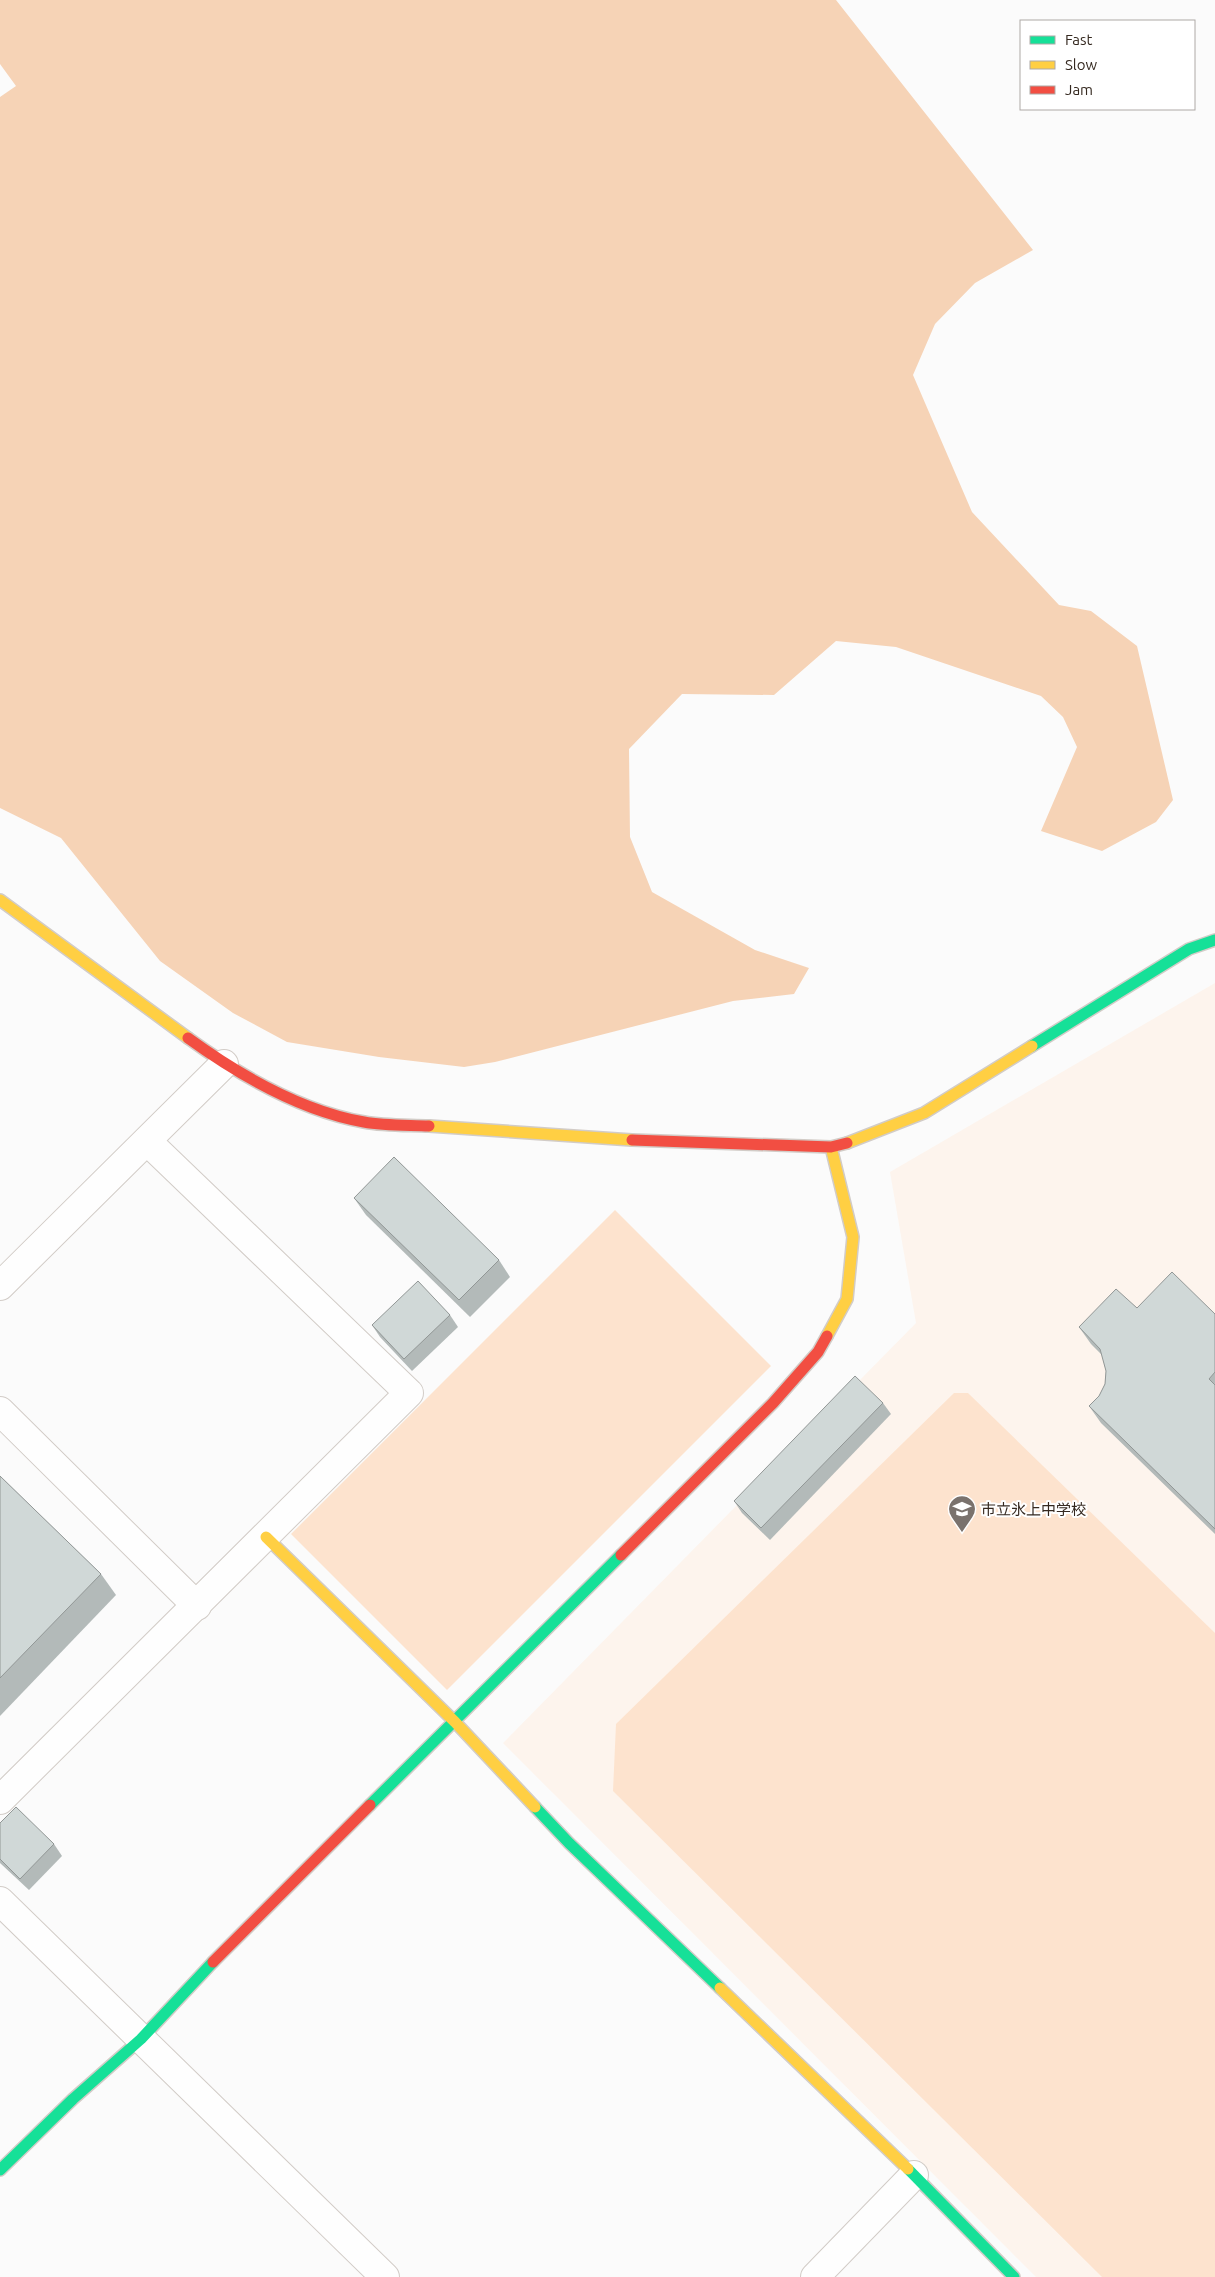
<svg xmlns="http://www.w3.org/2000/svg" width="1215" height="2277" font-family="Ubuntu,'Noto Sans JP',sans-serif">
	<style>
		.built { fill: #fdf4ed }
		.green { fill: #fde3ce }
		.forest { fill: #f6d3b6 }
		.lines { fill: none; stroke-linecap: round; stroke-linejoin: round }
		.street-casing { stroke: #d2ccc7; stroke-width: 30 }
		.fast-casing { stroke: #d2ccc7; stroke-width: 14 }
		.slow-casing { stroke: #d2ccc7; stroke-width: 14 }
		.jam-casing { stroke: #d2ccc7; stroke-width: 14 }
		.street { stroke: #fefefe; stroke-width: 28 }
		.fast { stroke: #16e098; stroke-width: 11 }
		.slow { stroke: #ffcf43; stroke-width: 11 }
		.jam { stroke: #f24e42; stroke-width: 11 }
		.wall { fill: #b3bab9 }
		.building { fill: #d0d8d7; stroke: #929796 }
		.labels { text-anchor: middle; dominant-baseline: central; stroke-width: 4; stroke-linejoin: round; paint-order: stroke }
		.poi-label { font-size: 15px; fill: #352920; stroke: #fff; text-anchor: start }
	</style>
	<rect width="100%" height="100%" fill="#fbfbfb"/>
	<!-- built -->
	<path class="built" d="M1215 983V2277H1036L503 1743 916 1323 890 1172Z"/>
	<!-- green -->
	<g class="green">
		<path d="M615 1210 771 1366 447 1690 291 1534Z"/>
		<path d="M954 1393H968L1215 1633V2277H1102L613 1791 616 1724Z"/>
	</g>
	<!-- forest -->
	<path class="forest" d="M0 0H836L1033 250 975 283 935 324 913 375 972 512 1059 605 1091 611 1137 646 1173 800 1156 822 1102 851 1041 831 1077 747 1063 717 1041 696 896 647 836 641 774 695 682 694 629 749 630 837 652 892 755 950 809 968 794 994 733 1001 495 1062 464 1067 379 1057 287 1042 233 1013 160 961 61 838 0 808V97L16 86 0 64Z"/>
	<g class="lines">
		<!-- street casing -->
		<g class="street-casing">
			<g id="street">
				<path d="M0 1286 224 1064"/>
				<path d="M0 1411 197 1606"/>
				<path d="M0 1800 409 1393 147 1141"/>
				<path d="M0 1901 385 2277"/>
				<path d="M815 2277 914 2175"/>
			</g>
		</g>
		<!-- fast casing -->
		<g class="fast-casing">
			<g id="fast">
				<path d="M1032 1046 1189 949 1215 940"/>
				<path d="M370 1805 621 1555"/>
				<path d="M535 1807 569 1843 720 1988"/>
				<path d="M908 2169 1014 2277"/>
				<path d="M0 2170 73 2099 141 2039 213 1962"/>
			</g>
		</g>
		<!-- slow casing -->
		<g class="slow-casing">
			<g id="slow">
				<path d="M0 900 188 1038"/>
				<path d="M429 1126 632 1140"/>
				<path d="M847 1143 924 1113 1032 1046"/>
				<path d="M827 1336 847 1299 853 1237 831 1147"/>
				<path d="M266 1537 455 1722 535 1807"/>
				<path d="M720 1988 908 2169"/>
			</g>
		</g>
		<!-- jam casing -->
		<g class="jam-casing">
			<g id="jam">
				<path d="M188 1038C239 1075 302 1111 364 1122 385 1126 408 1125 429 1126"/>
				<path d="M632 1140 831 1147 847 1143"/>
				<path d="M621 1555 773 1403 818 1352 827 1336"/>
				<path d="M213 1962 370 1805"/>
			</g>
		</g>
		<!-- street -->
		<use href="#street" class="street"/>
		<!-- fast -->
		<use href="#fast" class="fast"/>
		<!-- slow -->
		<use href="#slow" class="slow"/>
		<!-- jam -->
		<use href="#jam" class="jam"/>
	</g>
	<!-- wall -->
	<g class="wall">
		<path d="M354 1198 499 1260 510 1277 470 1317 366 1215Z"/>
		<path d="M1137 1308 1215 1314V1534L1101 1423 1089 1406 1099 1396 1105 1384 1106 1371 1102 1355 1091 1344 1079 1327Z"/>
		<path d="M450 1315 458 1327 412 1371 380 1337 372 1325Z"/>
		<path d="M883 1403 891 1414 770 1540 742 1513 734 1501Z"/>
		<path d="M0 1476 101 1574 116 1595 0 1716Z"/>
		<path d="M0 1823 54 1844 62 1856 29 1890 0 1863Z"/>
	</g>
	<!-- building -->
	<g class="building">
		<path d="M394 1157 499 1260 459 1300 354 1198Z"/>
		<path d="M1172 1272 1215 1314V1372L1209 1379 1215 1385V1529L1089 1406 1099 1396 1105 1384 1106 1371 1100 1349 1079 1327 1116 1289 1137 1308Z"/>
		<path d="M418 1281 450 1315 404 1359 372 1325Z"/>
		<path d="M855 1376 883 1403 761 1528 734 1501Z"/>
		<path d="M0 1476 101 1574 0 1678Z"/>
		<path d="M16 1807 54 1844 20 1879 0 1859V1823Z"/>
	</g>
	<!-- icons -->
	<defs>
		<g id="school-pin" transform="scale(1.4375)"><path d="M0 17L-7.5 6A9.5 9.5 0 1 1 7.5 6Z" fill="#7a726d" stroke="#fff"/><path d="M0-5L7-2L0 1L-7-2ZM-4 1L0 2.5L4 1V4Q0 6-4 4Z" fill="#fff"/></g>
	</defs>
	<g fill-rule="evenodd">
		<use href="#school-pin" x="962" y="1509"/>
	</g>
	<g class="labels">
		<!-- poi labels -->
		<g class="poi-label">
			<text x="981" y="1509">市立氷上中学校</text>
		</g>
	</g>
	<!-- legend -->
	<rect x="1020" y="20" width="175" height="90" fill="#ffffff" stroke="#aea9a6"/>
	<rect x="1030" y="36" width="25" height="8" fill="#16e098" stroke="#aea9a6"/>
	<text x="1065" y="45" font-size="15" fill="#352920">Fast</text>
	<rect x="1030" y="61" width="25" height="8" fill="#ffcf43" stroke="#aea9a6"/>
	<text x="1065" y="70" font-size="15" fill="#352920">Slow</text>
	<rect x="1030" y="86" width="25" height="8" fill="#f24e42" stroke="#aea9a6"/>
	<text x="1065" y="95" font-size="15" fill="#352920">Jam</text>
</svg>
